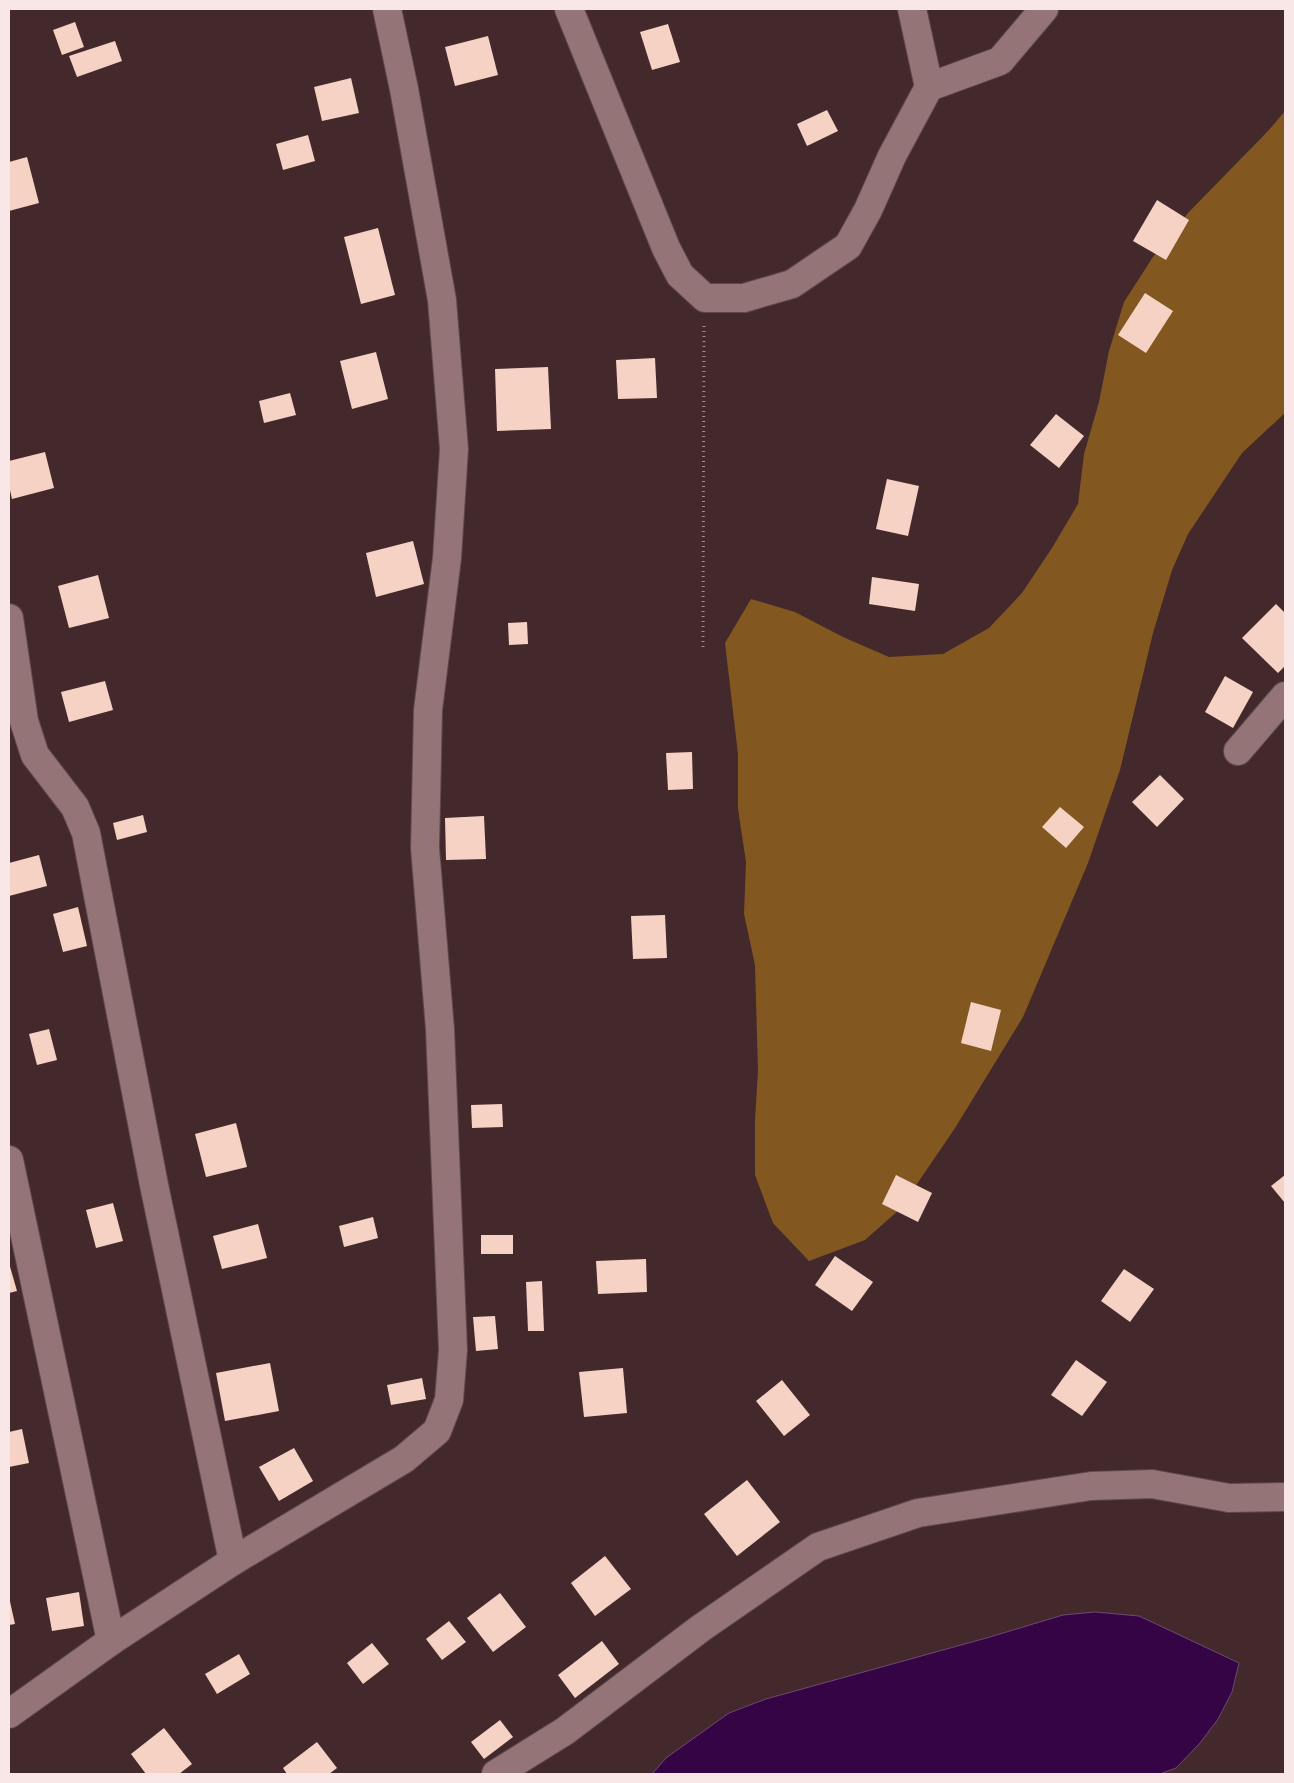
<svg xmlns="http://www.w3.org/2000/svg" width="1294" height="1783" font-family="'Noto Sans',sans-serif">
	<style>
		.forest { fill: #835720 }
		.water { fill: #340444; stroke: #6f4875 }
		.building { fill: #f6d2c4 }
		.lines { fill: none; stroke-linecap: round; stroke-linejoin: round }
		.minor-casing { stroke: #5f494b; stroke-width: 30 }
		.path { stroke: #a38d8f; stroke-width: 3; stroke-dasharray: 1 4; stroke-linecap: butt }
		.minor { stroke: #947477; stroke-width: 28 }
	</style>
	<rect width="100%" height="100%" fill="#44292c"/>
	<!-- forest -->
	<path class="forest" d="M1285 111V413L1242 453 1188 534 1172 570 1153 633 1120 770 1088 863 1023 1017 955 1128 900 1209 865 1240 809 1261 773 1223 755 1175V1120L758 1071 755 965 744 914 746 862 738 809V754L725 643 751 599 795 612 843 637 889 657 943 654 989 628 1022 593 1052 548 1078 504 1084 454 1099 402 1109 351 1124 302 1153 257 1188 213 1268 131Z"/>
	<!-- water -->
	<path class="water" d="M1095 1612 1139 1616 1239 1663 1232 1692 1218 1719 1200 1743 1176 1768 1160 1774H652L666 1758 729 1713 766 1699 990 1637 1063 1615Z"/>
	<!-- building -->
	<g class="building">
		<path d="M75 22 84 47 62 55 53 30Z"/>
		<path d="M668 24 680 62 652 70 640 32Z"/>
		<path d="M488 36 498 75 455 86 445 47Z"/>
		<path d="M115 41 122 61 77 77 69 56Z"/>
		<path d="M351 78 359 113 322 121 314 87Z"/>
		<path d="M827 110 838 131 807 146 797 124Z"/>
		<path d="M308 135 315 161 283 170 276 144Z"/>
		<path d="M27 157 39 203 9 211V162Z"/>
		<path d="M1157 200 1189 220 1166 260 1133 241Z"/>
		<path d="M378 228 395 295 361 304 344 237Z"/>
		<path d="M1145 293 1173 311 1146 353 1118 335Z"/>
		<path d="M376 352 388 399 352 409 340 361Z"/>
		<path d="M655 358 657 398 618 399 616 360Z"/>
		<path d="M548 367 551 429 497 431 495 369Z"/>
		<path d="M290 393 296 415 264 423 259 401Z"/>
		<path d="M1056 414 1084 436 1059 468 1030 445Z"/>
		<path d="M45 452 54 488 12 499 9 486V461Z"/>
		<path d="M887 479 919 486 908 536 876 529Z"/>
		<path d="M413 541 424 584 376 597 366 553Z"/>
		<path d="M98 575 109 618 69 628 58 586Z"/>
		<path d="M872 577 919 584 915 611 869 604Z"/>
		<path d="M1276 604 1285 613V666L1278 673 1242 638Z"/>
		<path d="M527 622 528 644 509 645 508 623Z"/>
		<path d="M1225 676 1253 692 1233 728 1205 712Z"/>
		<path d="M105 681 113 710 69 722 61 692Z"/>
		<path d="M692 752 693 789 668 790 666 753Z"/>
		<path d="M1160 775 1184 799 1157 827 1132 802Z"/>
		<path d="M1060 807 1084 827 1066 848 1042 827Z"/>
		<path d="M143 815 147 832 117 840 113 823Z"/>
		<path d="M484 816 486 859 446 860 445 818Z"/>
		<path d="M39 855 47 886 9 896V863Z"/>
		<path d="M78 907 87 946 63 952 53 914Z"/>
		<path d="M665 915 667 958 633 959 631 916Z"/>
		<path d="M971 1002 1001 1010 991 1051 961 1043Z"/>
		<path d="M49 1029 57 1060 37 1065 29 1034Z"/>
		<path d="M502 1104 503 1127 472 1128 471 1105Z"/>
		<path d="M236 1123 247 1167 206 1177 195 1134Z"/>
		<path d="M896 1175 932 1193 918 1222 882 1204Z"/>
		<path d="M1285 1175V1203L1271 1186Z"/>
		<path d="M113 1203 123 1241 96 1248 86 1210Z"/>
		<path d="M373 1217 378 1238 344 1247 339 1226Z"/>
		<path d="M258 1224 267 1258 222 1269 213 1236Z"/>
		<rect x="481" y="1235" width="32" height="19"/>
		<path d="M835 1256 873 1282 852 1311 815 1285Z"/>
		<path d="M646 1259 647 1292 598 1294 596 1261Z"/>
		<path d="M9 1263 17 1291 9 1293Z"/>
		<path d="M1124 1269 1154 1289 1130 1322 1101 1301Z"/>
		<path d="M542 1281 544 1331H528L526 1282Z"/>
		<path d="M495 1316 498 1349 476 1351 473 1317Z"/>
		<path d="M1076 1360 1107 1382 1082 1416 1051 1395Z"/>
		<path d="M270 1363 279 1411 225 1421 216 1373Z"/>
		<path d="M623 1368 627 1413 584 1417 579 1372Z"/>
		<path d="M422 1378 426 1399 391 1405 387 1385Z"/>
		<path d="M782 1380 810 1415 784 1436 756 1401Z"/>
		<path d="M22 1429 29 1463 9 1467V1432Z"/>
		<path d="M294 1448 313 1481 279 1501 259 1467Z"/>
		<path d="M747 1480 780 1522 737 1556 704 1514Z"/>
		<path d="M605 1556 631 1589 595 1616 571 1583Z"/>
		<path d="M79 1592 84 1626 52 1631 46 1598Z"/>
		<path d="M500 1593 526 1627 493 1652 467 1618Z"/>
		<path d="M9 1597 15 1624 9 1625Z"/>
		<path d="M449 1621 466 1642 442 1660 426 1639Z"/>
		<path d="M602 1641 619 1664 575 1698 558 1675Z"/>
		<path d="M372 1643 389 1664 363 1684 347 1663Z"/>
		<path d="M239 1654 250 1674 217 1694 205 1674Z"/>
		<path d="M500 1720 513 1737 484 1759 471 1742Z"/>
		<path d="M164 1728 192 1764 179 1774H146L131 1754Z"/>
		<path d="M317 1742 337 1768 329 1774H287L283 1768Z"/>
	</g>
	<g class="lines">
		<!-- minor casing -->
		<g class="minor-casing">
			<g id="minor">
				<path d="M569 9 666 248 680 275 705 298H744L792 284 848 246 868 210 892 156 929 87 1000 61 1044 9"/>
				<path d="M912 9 929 87"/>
				<path d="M9 618 24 721 35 755 75 807 86 833 154 1185 233 1561"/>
				<path d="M1238 751 1285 696"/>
				<path d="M9 1160 111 1641"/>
				<path d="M9 1714 111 1641 233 1561 404 1459 437 1431 449 1400 453 1350 440 1029 425 848 428 710 447 558 454 449 442 300 404 89 387 9"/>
				<path d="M496 1774 565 1731 701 1628 818 1547 918 1513 1091 1486 1152 1484 1229 1498 1285 1497"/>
			</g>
		</g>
		<!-- path -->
		<path class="path" d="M703 647 704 326"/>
		<!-- minor -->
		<use href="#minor" class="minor"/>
	</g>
	<!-- border -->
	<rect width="1294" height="1783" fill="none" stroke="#f9e7e8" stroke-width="20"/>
</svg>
